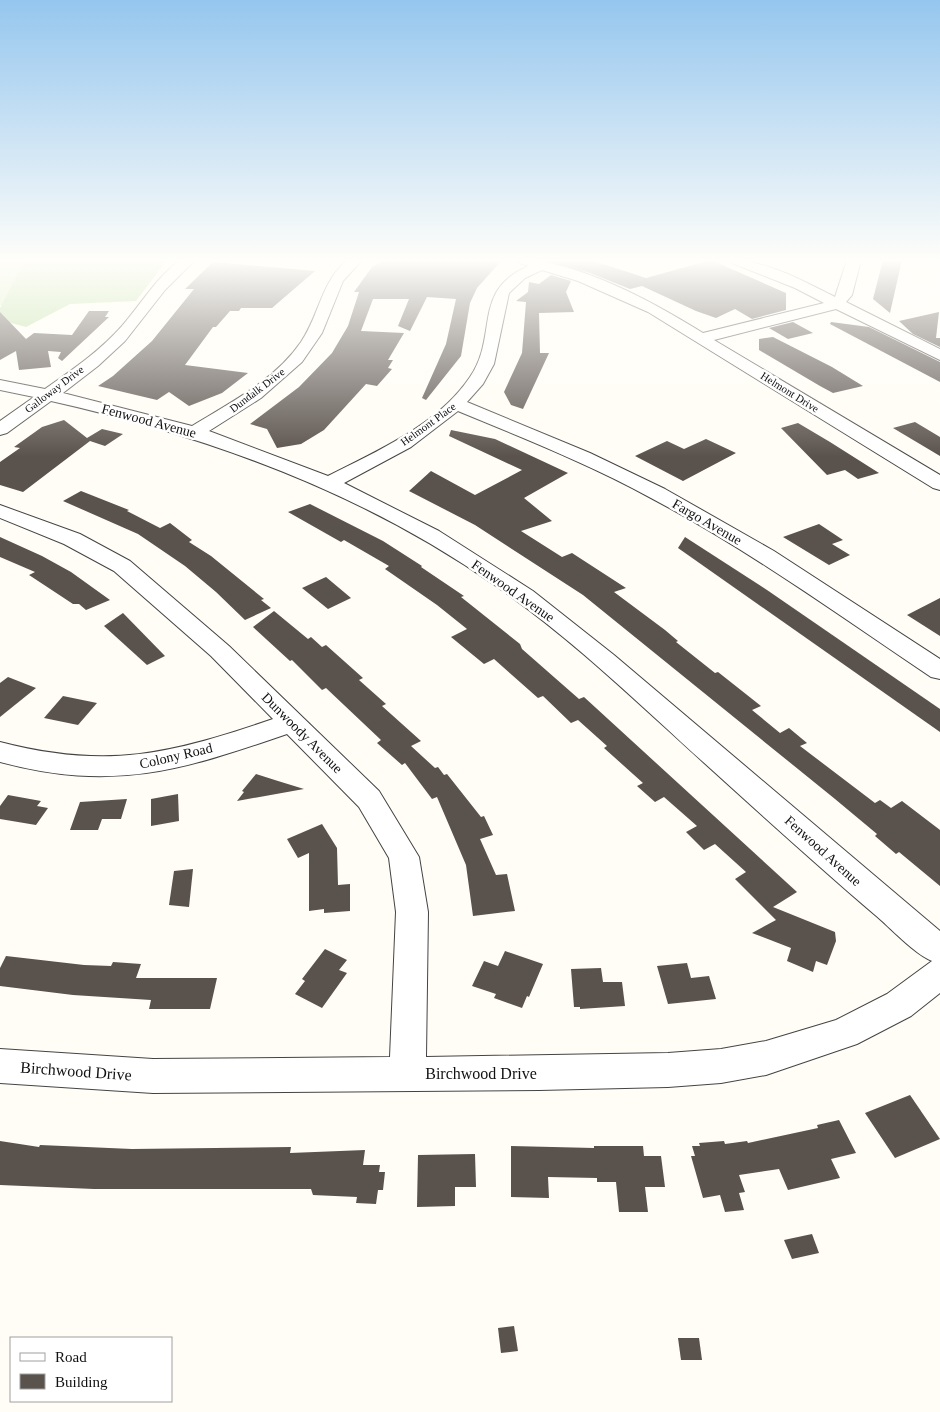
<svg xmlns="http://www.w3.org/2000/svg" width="940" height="1412" font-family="'Times New Roman',serif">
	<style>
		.green { fill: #d5ebbd }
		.forest { fill: #b9dc9c }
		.building { fill: #5a524d }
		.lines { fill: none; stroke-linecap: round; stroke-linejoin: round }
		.minor-casing { stroke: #444; stroke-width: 2 }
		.minor { fill: #fff; fill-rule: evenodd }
		.labels { text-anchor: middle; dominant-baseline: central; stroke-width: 5; stroke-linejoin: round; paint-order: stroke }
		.far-street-label { font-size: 11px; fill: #111; stroke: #fff }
		.street-label { font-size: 14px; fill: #111; stroke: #fff }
		.near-street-label { font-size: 16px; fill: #111; stroke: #fff }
	</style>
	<rect width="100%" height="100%" fill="#fffdf5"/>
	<!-- green -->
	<path class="green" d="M0 260H25L4 305H0Z"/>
	<!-- forest -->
	<path class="forest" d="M25 260H167L136 301 70 304 26 327 0 320V308Z"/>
	<!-- building -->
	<g class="building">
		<path d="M384 260H502L477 288 470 303 461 356 426 400 422 398 446 344 456 299 427 297 410 331 398 326 409 299H373L361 331 404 333 388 360H393L388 368 392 369 377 386 366 384 324 430 301 444 277 448 267 429 250 424 299 387 332 353 348 326 359 292H354L372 267Z"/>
		<path d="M551 260H591L646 278 711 260 786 293V310L752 319 735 309 716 318 696 311 642 286 630 289 590 273 550 262Z"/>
		<path d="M883 260H902L890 313 873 299Z"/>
		<path d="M213 262 315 271 272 308H241L239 311H230L216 327H213L185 365 248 373 222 393 189 406 169 392 157 400 98 386 113 376 152 341 194 289H185Z"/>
		<path d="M551 275 571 281 566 292 574 312 539 313 540 353H549L523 409 511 405 504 392 522 353 526 302 516 301 528 292 529 282 539 284Z"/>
		<path d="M89 311H109L105 317H109L62 361 58 358 61 352 48 351 51 367 19 370 16 351 0 360V312L26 339 34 333 72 335Z"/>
		<path d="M939 312 936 338H940V347L913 334 899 321Z"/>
		<path d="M793 322 813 333 788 339 769 328Z"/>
		<path d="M831 322 869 327 940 362V382L830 324Z"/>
		<path d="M773 337 832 367 863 386 833 393 820 386 759 350V339Z"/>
		<path d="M64 420 87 438 102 429 123 434 105 446 90 441 23 492 0 485V462L20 448 14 447 42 427Z"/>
		<path d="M915 422 940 437V456L893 428Z"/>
		<path d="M798 423 830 442 879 473 858 479 845 470 827 475 781 428Z"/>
		<path d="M451 430 495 439 568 473 524 498 552 521 521 531 562 557 572 553 626 588 614 592 665 630 678 641 676 642 715 673 718 672 761 706 752 710 780 733 789 728 807 743 800 746 875 803 880 800 891 808 902 801 940 830V886L899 852 896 854 875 836 877 834 835 799 583 595 475 525 409 491 431 471 475 495 522 470 449 436Z"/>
		<path d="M706 439 736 453 683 481 635 456 667 441 684 449Z"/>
		<path d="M81 491 129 510 127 511 160 528 170 523 192 540 189 542 211 556 264 599 261 600 271 608 245 620 216 592 185 566 138 534 63 501Z"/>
		<path d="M310 504 383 541 422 566 421 567 464 596 461 597 520 644 522 649 579 699 584 697 797 892 773 907 835 932 836 941 827 965 816 961 813 972 787 961 791 948 752 933 776 920 735 879 746 872 715 844 704 850 686 832 697 826 664 797 655 802 637 786 643 783 604 748 607 746 578 720 571 723 543 696 538 698 494 659 484 664 451 637 467 629 437 605 385 569 389 566 344 540 341 542 288 512Z"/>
		<path d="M819 524 843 540 832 544 850 555 829 565 783 537Z"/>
		<path d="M0 537 42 556 71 572 110 600 86 610 79 604H73L29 575 35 572 0 557Z"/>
		<path d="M685 537 767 590 940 709V732L678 548Z"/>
		<path d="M326 577 351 598 328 609 302 588Z"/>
		<path d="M940 598V636L907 615Z"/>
		<path d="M274 611 308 639 311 637 322 647 326 645 363 678 359 680 386 704 382 706 421 741 411 746 435 768 438 767 444 775 447 774 481 817 484 816 493 835 480 839 496 875 507 874 515 911 473 916 466 865 437 797 432 799 405 763 402 765 377 743 381 740 326 688 322 690 292 660 290 661 253 627Z"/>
		<path d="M123 613 165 656 147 665 104 626Z"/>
		<path d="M8 677 36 688 0 717V683Z"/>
		<path d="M63 696 97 703 78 725 44 718Z"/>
		<path d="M256 774 278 781 304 789 237 801 244 792 242 791Z"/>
		<path d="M178 794 179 821 151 826V799Z"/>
		<path d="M8 795 41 801 37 806 48 808 36 825 0 819V806Z"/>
		<path d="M127 799 121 819H102L98 830H70L80 802Z"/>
		<path d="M322 824 337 848 338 885 350 884V911L324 913V909L309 911V853L298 858 287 839Z"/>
		<path d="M193 869 189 907 169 905 174 871Z"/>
		<path d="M325 949 347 960 339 970 347 973 322 1008 295 994 305 981 302 979Z"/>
		<path d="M505 951 543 964 529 997 527 996 522 1008 494 998 496 994 472 986 484 961 498 966Z"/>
		<path d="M6 956 84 965 111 966 113 962 141 964 136 978H217L210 1009H149L151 1000 73 995 0 986V968Z"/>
		<path d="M687 963 691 978 709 976 716 999 668 1004 657 966Z"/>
		<path d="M601 968 603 982H622L625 1006 580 1009V1007H574L571 969Z"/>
		<path d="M910 1095 940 1139 895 1158 865 1113Z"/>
		<path d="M839 1120 856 1153 831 1159 840 1178 788 1190 779 1169 739 1175 745 1192 739 1193 744 1210 725 1212 720 1195 703 1198 691 1156H695L692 1146H700L699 1143 724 1141 725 1144 747 1141 748 1143 818 1128 817 1125Z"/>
		<path d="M0 1141 39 1147 40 1145 132 1149 291 1147 290 1153 365 1150 363 1165H380L379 1172H385L383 1190H378L376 1204 356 1203 357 1197 313 1195 311 1189H94L0 1185Z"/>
		<path d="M511 1146 594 1148V1146H643L644 1156H661L665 1187H645L648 1212H619L616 1182H597V1178L548 1177 549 1198 511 1197Z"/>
		<path d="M475 1154 476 1187H455V1206L417 1207 418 1155Z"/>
		<path d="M812 1234 819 1253 792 1259 784 1240Z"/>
		<path d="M514 1326 518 1351 501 1353 498 1328Z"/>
		<path d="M678 1338H699L702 1360H681Z"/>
	</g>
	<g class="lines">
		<!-- minor casing -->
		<g class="minor-casing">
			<path id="minor" d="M180 260H195L165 290 125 341 98 366 63 393 192 426C230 403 275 380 301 342 320 314 320 284 347 260H362L343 281 322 333 302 362 261 398 209 431 328 476C377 451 438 425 470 377 499 335 471 290 529 266L520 263 518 260C578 260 653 302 703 333L824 303 795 288 732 263 730 260C766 260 803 281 835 297L847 260H861L852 295 846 302 940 349V360L836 309 714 340 940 475V490L933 488 648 312 578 281 542 270 525 278 509 293 494 364 483 384 467 402 590 453 665 489 774 551 940 659V679L931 677C839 615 749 550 651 498 589 464 523 438 458 411L411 447 344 483 439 531 533 591 614 655 940 931V993L911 1016 857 1044 766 1075 721 1083 668 1087 539 1090 153 1093 0 1083V1049L153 1059 390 1057 396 912 389 858 359 807 287 734C180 771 113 792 0 762V742C108 770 170 754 273 719L211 656 114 571 64 544 0 518V505L80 534 130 561 229 646 379 791 419 857 428 912 426 1057 668 1053 721 1049 766 1041 836 1020 887 994 932 961C913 953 891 928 874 914 819 867 765 818 711 769 641 706 573 639 496 586 362 492 210 437 51 401L7 433 0 435V421L34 397 0 390V380L45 389C72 370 100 351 122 326 141 304 156 278 180 260Z"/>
		</g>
		<!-- minor -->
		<use href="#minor" class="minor"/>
	</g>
	<!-- sky -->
	<linearGradient id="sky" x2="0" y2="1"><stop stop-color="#95c6ee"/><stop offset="0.57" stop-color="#fffefa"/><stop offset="1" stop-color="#fffefa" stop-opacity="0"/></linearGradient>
	<rect width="940" height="457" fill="url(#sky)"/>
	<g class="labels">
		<!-- far-street labels -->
		<g class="far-street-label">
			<text transform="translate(54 389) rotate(-37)">Galloway Drive</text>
			<text transform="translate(257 390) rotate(-37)">Dundalk Drive</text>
			<text transform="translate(790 392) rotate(32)">Helmont Drive</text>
			<text transform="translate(428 424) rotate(-36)">Helmont Place</text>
		</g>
		<!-- street labels -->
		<g class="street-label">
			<text transform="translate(149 421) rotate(15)">Fenwood Avenue</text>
			<text transform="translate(707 522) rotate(30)">Fargo Avenue</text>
			<text transform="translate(513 591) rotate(35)">Fenwood Avenue</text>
			<text transform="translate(302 733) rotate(45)">Dunwoody Avenue</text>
			<text transform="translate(176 756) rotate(-13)">Colony Road</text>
			<text transform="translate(823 851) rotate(42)">Fenwood Avenue</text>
		</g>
		<!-- near-street labels -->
		<g class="near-street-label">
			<text transform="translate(76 1071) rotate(4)">Birchwood Drive</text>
			<text x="481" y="1073">Birchwood Drive</text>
		</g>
	</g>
	<!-- legend -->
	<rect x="10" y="1337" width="162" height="65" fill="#ffffff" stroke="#a0a0a0"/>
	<rect x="20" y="1353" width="25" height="8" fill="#ffffff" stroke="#a0a0a0"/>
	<text x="55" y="1362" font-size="15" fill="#111111">Road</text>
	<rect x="20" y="1374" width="25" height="15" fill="#5a524d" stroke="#a0a0a0"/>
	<text x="55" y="1387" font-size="15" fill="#111111">Building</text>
</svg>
